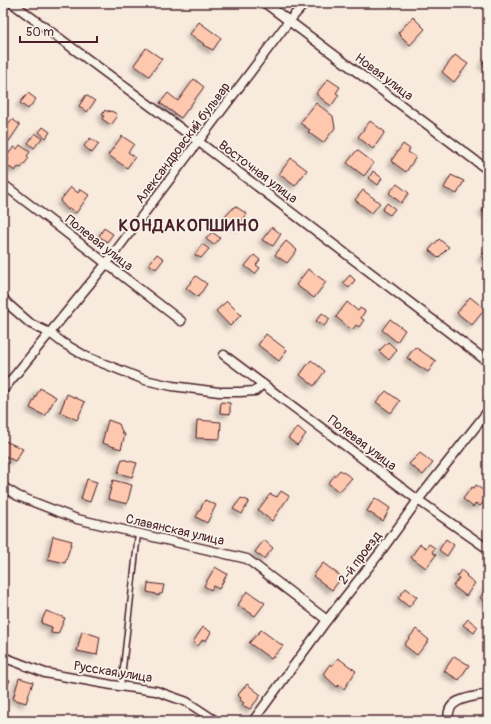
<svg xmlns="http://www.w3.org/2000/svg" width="491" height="724" font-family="Pangolin,sans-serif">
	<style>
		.building { fill: #fdc8ae; stroke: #4a1f2b; filter: url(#shadow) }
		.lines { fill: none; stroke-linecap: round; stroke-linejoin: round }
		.service-casing { stroke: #4a1f2b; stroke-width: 7 }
		.minor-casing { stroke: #4a1f2b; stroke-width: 11 }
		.service { stroke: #f7f3e8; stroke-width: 4 }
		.minor { stroke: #f7f3e8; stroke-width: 8 }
		.labels { text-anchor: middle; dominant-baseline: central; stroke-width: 3.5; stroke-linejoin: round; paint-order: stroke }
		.street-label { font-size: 13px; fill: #4a1f2b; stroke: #f7f3e8 }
		.district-label { font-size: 17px; font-weight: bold; letter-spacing: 1px; fill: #4a1f2b; stroke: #f7f3e8 }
	</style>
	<defs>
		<filter id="shadow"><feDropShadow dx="-3.5" dy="3.5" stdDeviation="2" flood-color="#0004"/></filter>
	</defs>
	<rect width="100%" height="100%" fill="#f8eadc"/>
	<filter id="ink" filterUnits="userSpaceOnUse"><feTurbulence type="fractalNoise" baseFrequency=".025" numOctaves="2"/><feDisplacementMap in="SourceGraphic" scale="8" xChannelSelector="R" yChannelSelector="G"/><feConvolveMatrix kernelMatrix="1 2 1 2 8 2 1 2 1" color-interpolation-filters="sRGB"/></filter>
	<g filter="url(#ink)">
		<!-- building -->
		<g class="building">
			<path d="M413 17 425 29 410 45 398 33Z"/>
			<path d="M199 22 221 38 213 50 203 45 204 44 190 34Z"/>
			<path d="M146 48 162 59 149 76 134 65Z"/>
			<path d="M455 55 468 64 454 82 442 72Z"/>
			<path d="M488 56V68L482 64Z"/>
			<path d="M194 79 204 87 181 118 160 103 168 93 178 101Z"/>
			<path d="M328 79 340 87 336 93 339 95 331 106 316 94Z"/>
			<path d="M28 93 36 99 28 109 20 103Z"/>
			<path d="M86 95 95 101 87 112 79 106Z"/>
			<path d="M316 103 333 116 335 128 323 143 308 132 310 130 300 123Z"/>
			<path d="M105 110 108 112 109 110 110 112 111 111 117 114 116 116 117 117 111 125 102 119 104 116 102 115Z"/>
			<path d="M12 119 20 125 9 141 3 136V131Z"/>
			<path d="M370 121 385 132 373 149 358 137Z"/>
			<path d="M43 127 50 132 46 138 39 132Z"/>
			<path d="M35 133 42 138 34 148 28 143Z"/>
			<path d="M122 136 134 144 128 152 135 157 127 168 108 155Z"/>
			<path d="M90 138 99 144 92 153 84 146Z"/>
			<path d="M403 144 410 149 408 152 416 157 406 172 391 161Z"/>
			<path d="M20 145 30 152 27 156 29 158 21 168 18 167 15 171 5 164 9 159 6 157 14 147 17 149Z"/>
			<path d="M357 150 374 163 364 176 347 163Z"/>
			<path d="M291 158 307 170 295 186 279 174Z"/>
			<path d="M373 171 382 178 378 185 369 178Z"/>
			<path d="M451 175 464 181 457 194 444 188Z"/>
			<path d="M397 184 409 193 401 203 389 193Z"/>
			<path d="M71 187 78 193 80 189 89 195 76 213 69 208 68 210 60 201Z"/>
			<path d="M363 190 380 203 372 213 355 200Z"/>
			<path d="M387 203 395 209 390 215 382 210Z"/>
			<path d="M488 203V215L482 211Z"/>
			<path d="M235 206 247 214 238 227 225 217Z"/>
			<path d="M272 227 281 234 273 246 262 240Z"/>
			<path d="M104 228 113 234 107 242 99 236Z"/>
			<path d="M212 232 220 238 214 245 206 239Z"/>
			<path d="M439 239 449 247 438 258 429 250Z"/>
			<path d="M286 241 297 250 287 263 275 255Z"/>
			<path d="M202 244 209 249 201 258 195 255Z"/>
			<path d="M488 248V262L481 257Z"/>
			<path d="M157 254 164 259 156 269 149 264Z"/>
			<path d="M254 255 260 260 256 265 260 268 255 274 245 266Z"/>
			<path d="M308 269 326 282 314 298 296 285Z"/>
			<path d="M350 275 355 280 349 288 343 283Z"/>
			<path d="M196 276 207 284 198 297 186 288Z"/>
			<path d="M470 297 485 309 472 325 457 313Z"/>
			<path d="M227 301 241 315 230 326 216 311Z"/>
			<path d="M347 302 358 311 360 308 365 311 361 318 364 320 359 327 356 325 352 330 336 317Z"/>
			<path d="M322 313 330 319 324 326 316 321Z"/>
			<path d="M390 319 405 330 397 342 382 330Z"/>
			<path d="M266 334 287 350 279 361 258 345Z"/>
			<path d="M388 342 397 350 389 360 379 351Z"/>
			<path d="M415 347 436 361 428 372 407 358Z"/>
			<path d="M311 360 325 371 314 386 300 375Z"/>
			<path d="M40 388 56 397 45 416 30 408Z"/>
			<path d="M386 391 400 401 391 413 376 402Z"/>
			<path d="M67 394 85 402 77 420 60 412Z"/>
			<path d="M221 402 230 403V414L220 413Z"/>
			<path d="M108 420 119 424 123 434H125L121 449 102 443Z"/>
			<path d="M197 420 221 422 220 439 196 438Z"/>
			<path d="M298 427 306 434 297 445 288 438Z"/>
			<path d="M5 441 23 449 15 461 3 455V445Z"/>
			<path d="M420 453 433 463 423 475 409 464Z"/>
			<path d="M122 459 137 463 132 477 118 473Z"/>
			<path d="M340 470 352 478 339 492 328 483Z"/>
			<path d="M87 479 97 482 90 502 81 499Z"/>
			<path d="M113 480 132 485 127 504 108 499Z"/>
			<path d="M476 485 488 494V497L480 506 476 503 473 507 463 499 472 487 474 488Z"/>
			<path d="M281 491 289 496 272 521 258 510 270 494 277 497Z"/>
			<path d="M241 498 249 501 242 514 233 509Z"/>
			<path d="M375 498 390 508 383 521 367 511Z"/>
			<path d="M205 500 216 505 207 523 196 517Z"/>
			<path d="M53 536 72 541 65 563 48 559Z"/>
			<path d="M446 539 454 545 447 556 439 550Z"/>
			<path d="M264 540 273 548 264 559 255 552Z"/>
			<path d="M420 544 426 548 429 544 435 548 432 552 436 555 426 568 411 557Z"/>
			<path d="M323 563 342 577 332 590 313 576Z"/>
			<path d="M215 567 227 574 219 589 213 586 211 590 204 586Z"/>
			<path d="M461 570 467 575 466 576 475 583 466 596 453 586 459 578 457 576Z"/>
			<path d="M148 583 164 585 162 594H159V596L156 595V594L147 592Z"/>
			<path d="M487 587 488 588V603L480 598Z"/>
			<path d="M406 588 417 597 409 607 398 598Z"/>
			<path d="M247 591 265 603 255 616 238 605Z"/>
			<path d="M46 611 65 618 58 634 51 633 52 627 41 623Z"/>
			<path d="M468 619 478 627 474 633 463 625Z"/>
			<path d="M203 627 211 632 206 641 203 639 198 646 193 642Z"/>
			<path d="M416 629 429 640 417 655 404 645Z"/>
			<path d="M261 630 283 646 271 659 249 643Z"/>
			<path d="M82 631 100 637 97 655 77 651Z"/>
			<path d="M454 656 469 665 459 680 444 671Z"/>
			<path d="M338 658 356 671 344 689 339 685 337 687 323 674 330 664 332 666Z"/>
			<path d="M3 677 10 680 3 696Z"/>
			<path d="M19 678 33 682 26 703 13 699Z"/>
			<path d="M247 684 261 695 250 709 242 705 244 703 240 700 241 698 238 695Z"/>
		</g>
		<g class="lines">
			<!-- service casing -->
			<g class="service-casing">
				<path id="service" d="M121 686 138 534"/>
			</g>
			<!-- minor casing -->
			<g class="minor-casing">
				<g id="minor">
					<path d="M12 3 199 142 488 362"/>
					<path d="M265 3 488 170"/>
					<path d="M3 184 181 321"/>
					<path d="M3 298 8 304 31 324 50 333 63 343 87 357 145 380 172 386 219 392H240L255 391 263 384"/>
					<path d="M224 355 418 500 488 549"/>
					<path d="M3 390 106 264 289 21 305 3"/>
					<path d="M3 487 18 496 77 519 247 559 327 620"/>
					<path d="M3 657 45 673 112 685 156 691 187 702 216 721"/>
					<path d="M253 721 327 620 379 554 418 500 488 411"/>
					<path d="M449 721C444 698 472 697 488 694"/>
				</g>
			</g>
			<!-- service -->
			<use href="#service" class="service"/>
			<!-- minor -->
			<use href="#minor" class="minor"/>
		</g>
	</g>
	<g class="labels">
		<!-- street labels -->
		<g class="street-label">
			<text transform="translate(384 77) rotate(37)">Новая улица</text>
			<text transform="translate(183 143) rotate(-53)">Александровский бульвар</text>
			<text transform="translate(258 172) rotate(37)">Восточная улица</text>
			<text transform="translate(99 243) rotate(38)">Полевая улица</text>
			<text transform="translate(362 443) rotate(37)">Полевая улица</text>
			<text transform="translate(175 530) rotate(13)">Славянская улица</text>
			<text transform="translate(360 558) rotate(-53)">2-й проезд</text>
			<text transform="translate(113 672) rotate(9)">Русская улица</text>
		</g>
		<!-- district labels -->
		<g class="district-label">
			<text x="189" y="225">КОНДАКОПШИНО</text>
		</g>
	</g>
	<!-- margin -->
	<rect width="491" height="724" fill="none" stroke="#f7f3e8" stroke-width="16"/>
	<rect x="8" y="8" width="475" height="708" fill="none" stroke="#4a1f2b" stroke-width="1.5" filter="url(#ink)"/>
	<!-- scale -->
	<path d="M20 36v6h77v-6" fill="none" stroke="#4a1f2b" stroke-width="2"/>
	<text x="26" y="36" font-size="12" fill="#4a1f2b" stroke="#f7f3e8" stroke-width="3" paint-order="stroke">50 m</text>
</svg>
